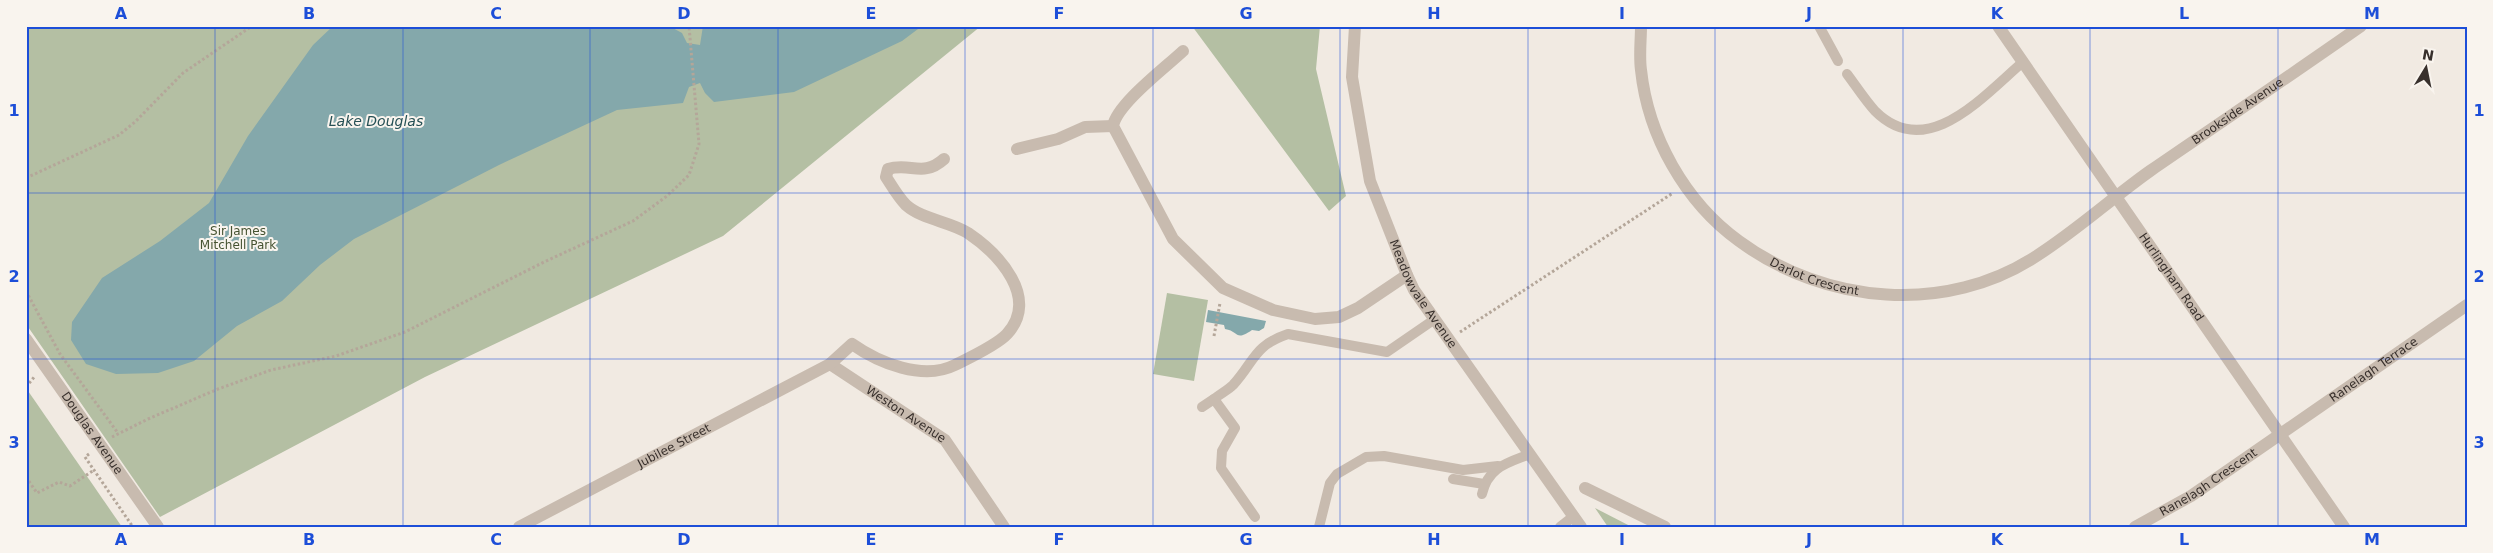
<svg xmlns="http://www.w3.org/2000/svg" width="2493" height="553" font-family="'DejaVu Sans',sans-serif">
	<style>
		.green { fill: #b4bfa3 }
		.water { fill: #84a8ab }
		.lines { fill: none; stroke-linecap: round; stroke-linejoin: round }
		.path { stroke: #b4a699; stroke-width: 3; stroke-dasharray: 2.5 2.5; stroke-linecap: butt }
		.service { stroke: #c8bbaf; stroke-width: 10 }
		.minor { stroke: #c8bbaf; stroke-width: 12 }
		.grid { fill: none; stroke: #1d4ed8; stroke-width: 1; stroke-opacity: 0.55 }
		.labels { text-anchor: middle; dominant-baseline: central; stroke-width: 4; stroke-linejoin: round; paint-order: stroke }
		.street-label { font-size: 12px; fill: #38302c; stroke: #f9f4ee }
		.park-label { font-size: 12px; fill: #465332; stroke: #f9f4ee }
		.water-label { font-size: 14px; font-style: italic; fill: #265055; stroke: #f9f4ee }
		.neatline { fill: none; stroke: #1d4ed8; stroke-width: 2 }
		.grid-label { font-size: 16px; text-anchor: middle; font-weight: bold; fill: #1d4ed8 }
	</style>
	<rect width="100%" height="100%" fill="#f1eae2"/>
	<!-- green -->
	<g class="green">
		<path d="M26 26H981L723 236 425 377 160 517 26 324Z"/>
		<path d="M1192 26H1320L1316 69 1346 196 1329 211Z"/>
		<path d="M1167 293 1208 300 1194 381 1153 374Z"/>
		<path d="M26 388 122 527H26Z"/>
		<path d="M1595 508 1632 527H1608Z"/>
	</g>
	<!-- water -->
	<g class="water">
		<path d="M333 26H669L682 33 687 43 700 45 703 26H922L902 41 794 92 714 102 705 93 700 83 689 87 683 103 617 110 499 165 354 239 320 265 282 301 237 326 194 361 158 373 116 374 86 364 71 340 72 322 102 278 160 241 209 203 248 136 313 45Z"/>
		<path d="M1208 310 1266 321 1264 328 1259 331 1252 330C1235 342 1239 331 1225 329L1224 325 1206 322Z"/>
	</g>
	<g class="lines">
		<!-- path -->
		<g class="path">
			<path d="M26 178 119 135 135 122 183 73 252 26"/>
			<path d="M26 291 60 354 118 433"/>
			<path d="M1460 332 1673 193"/>
			<path d="M1214 336 1220 303"/>
			<path d="M26 387 35 376"/>
			<path d="M112 437 148 419 218 389 271 370 336 356 405 332 544 262 633 221 667 196 689 175 699 144 689 26"/>
			<path d="M89 454 85 457 133 527"/>
			<path d="M26 477 37 493 59 482 70 486 94 470"/>
		</g>
		<!-- service -->
		<g class="service">
			<path d="M1819 26 1838 61"/>
			<path d="M1847 74C1856 86 1865 100 1875 111 1927 163 1984 95 2023 62"/>
			<path d="M1202 407 1214 399"/>
			<path d="M1453 479 1484 484"/>
			<path d="M1482 494C1488 467 1507 463 1530 454"/>
			<path d="M1255 517 1221 468 1222 451 1235 428 1214 399C1220 394 1228 390 1233 385 1255 361 1253 346 1288 334L1387 352 1435 319"/>
			<path d="M1319 527 1330 483 1337 474 1366 457 1384 456 1463 470 1498 466"/>
			<path d="M1560 527 1574 516"/>
		</g>
		<!-- minor -->
		<g class="minor">
			<path id="s1" d="M1355 26 1352 77 1370 181 1407 275 1414 290 1581 527"/>
			<path id="s2" d="M1641 26C1641 40 1639 56 1641 70 1648 136 1685 202 1739 241 1825 304 1946 316 2038 255 2077 230 2112 198 2150 171 2220 123 2291 75 2361 26"/>
			<path id="s3" d="M1998 26 2344 527"/>
			<path d="M1183 51C1165 68 1117 104 1113 126L1173 239 1223 288 1273 310 1315 319 1339 317 1358 308 1407 275"/>
			<path d="M1017 149 1058 139 1085 127 1113 126"/>
			<path id="s4" d="M26 339 158 527"/>
			<path id="s5" d="M830 364 945 440 1004 527"/>
			<path d="M1585 488 1665 527"/>
			<path id="s6" d="M519 527 830 364 852 344C879 363 923 381 955 365 969 358 997 345 1007 334 1040 298 999 254 968 233 949 221 923 220 906 205 898 197 892 186 886 177L888 169C910 162 923 178 944 159"/>
			<path id="s7" d="M2135 527 2191 496 2467 305"/>
		</g>
	</g>
	<!-- grid -->
	<path class="grid" d="M215 26V527M403 26V527M590 26V527M778 26V527M965 26V527M1153 26V527M1340 26V527M1528 26V527M1715 26V527M1903 26V527M2090 26V527M2278 26V527M26 193H2467M26 359H2467"/>
	<g class="labels">
		<!-- street labels -->
		<g class="street-label">
			<text stroke="none"><textPath href="#s2" startOffset="811">Brookside Avenue</textPath></text>
			<text stroke="none"><textPath href="#s2" startOffset="331">Darlot Crescent</textPath></text>
			<text stroke="none"><textPath href="#s3" startOffset="305">Hurlingham Road</textPath></text>
			<text stroke="none"><textPath href="#s1" startOffset="282">Meadowvale Avenue</textPath></text>
			<text stroke="none"><textPath href="#s7" startOffset="286">Ranelagh Terrace</textPath></text>
			<text stroke="none"><textPath href="#s5" startOffset="91">Weston Avenue</textPath></text>
			<text stroke="none"><textPath href="#s4" startOffset="115">Douglas Avenue</textPath></text>
			<text stroke="none"><textPath href="#s6" startOffset="175">Jubilee Street</textPath></text>
			<text stroke="none"><textPath href="#s7" startOffset="86">Ranelagh Crescent</textPath></text>
		</g>
		<!-- park labels -->
		<g class="park-label">
			<text x="238" y="231">Sir James<tspan x="238" dy="14">Mitchell Park</tspan></text>
		</g>
		<!-- water labels -->
		<g class="water-label">
			<text x="376" y="121">Lake Douglas</text>
		</g>
	</g>
	<!-- border -->
	<rect width="2493" height="553" fill="none" stroke="#f9f4ee" stroke-width="55"/>
	<!-- north arrow -->
	<g transform="translate(2426 68) rotate(10)" stroke="#f9f4ee" stroke-width="4" paint-order="stroke">
	<path d="M0-4L9 19L0 12L-9 19Z" fill="#38302c"/>
	<text y="-8" font-size="14" font-weight="bold" text-anchor="middle" fill="#38302c">N</text>
	</g>
	<rect x="28" y="28" width="2438" height="498" class="neatline"/>
	<g class="grid-label">
		<text x="121" y="19">A</text>
		<text x="309" y="19">B</text>
		<text x="496" y="19">C</text>
		<text x="684" y="19">D</text>
		<text x="871" y="19">E</text>
		<text x="1059" y="19">F</text>
		<text x="1246" y="19">G</text>
		<text x="1434" y="19">H</text>
		<text x="1622" y="19">I</text>
		<text x="1809" y="19">J</text>
		<text x="1997" y="19">K</text>
		<text x="2184" y="19">L</text>
		<text x="2372" y="19">M</text>
		<text x="14" y="116">1</text>
		<text x="2479" y="116">1</text>
		<text x="14" y="282">2</text>
		<text x="2479" y="282">2</text>
		<text x="14" y="448">3</text>
		<text x="2479" y="448">3</text>
		<text x="121" y="545">A</text>
		<text x="309" y="545">B</text>
		<text x="496" y="545">C</text>
		<text x="684" y="545">D</text>
		<text x="871" y="545">E</text>
		<text x="1059" y="545">F</text>
		<text x="1246" y="545">G</text>
		<text x="1434" y="545">H</text>
		<text x="1622" y="545">I</text>
		<text x="1809" y="545">J</text>
		<text x="1997" y="545">K</text>
		<text x="2184" y="545">L</text>
		<text x="2372" y="545">M</text>
	</g>
</svg>
